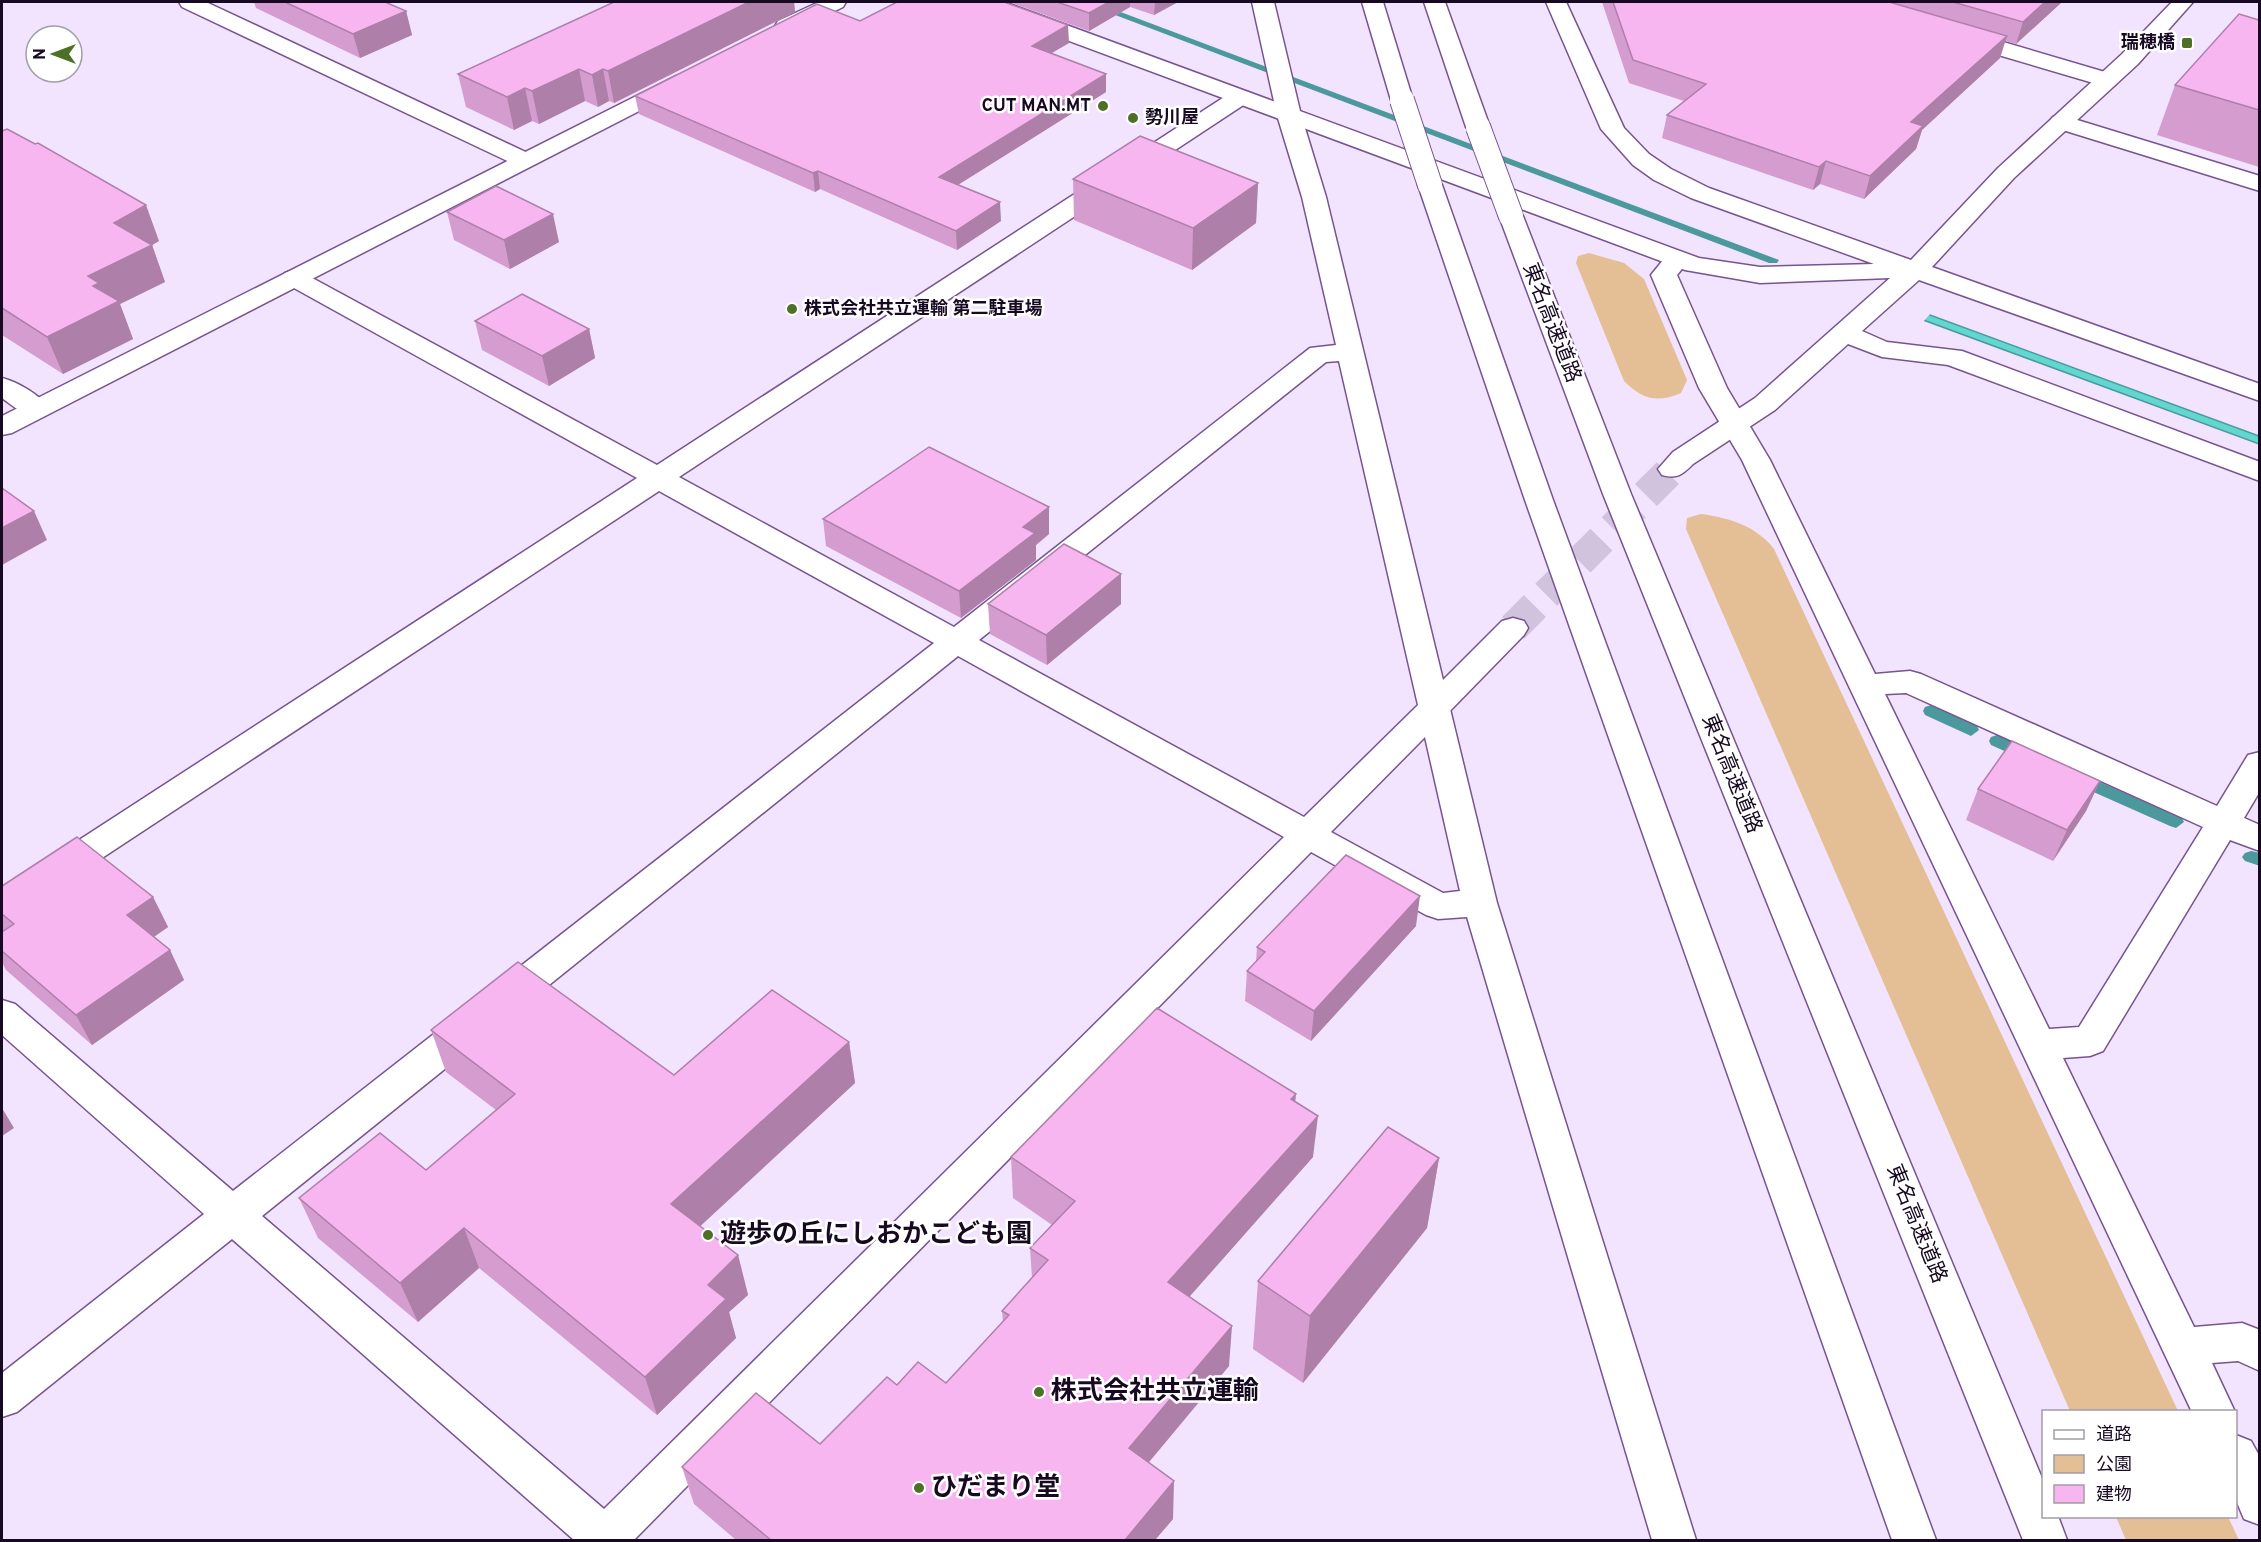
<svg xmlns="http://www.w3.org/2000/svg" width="2261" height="1542" font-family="Overpass,'Noto Sans JP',sans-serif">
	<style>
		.green { fill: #e4be94 }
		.water { fill: #61d7d0; stroke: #4b999c; stroke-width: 1.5 }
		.pier { fill: #f2e3ff }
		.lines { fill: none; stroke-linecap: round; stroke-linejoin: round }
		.stream { fill: #4b999c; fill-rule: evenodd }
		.secondary-tunnel { stroke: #d1c2de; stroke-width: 31; stroke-dasharray: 31 16; stroke-linecap: butt }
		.street-casing { stroke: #775490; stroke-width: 3 }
		.secondary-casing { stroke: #775490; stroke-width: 3 }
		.highway-casing { stroke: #775490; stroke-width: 3 }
		.street { fill: #fff; fill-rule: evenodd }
		.secondary { fill: #fff; fill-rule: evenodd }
		.highway { fill: #fff; fill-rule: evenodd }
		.highway-bridge-casing { stroke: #775490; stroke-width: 26; stroke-linecap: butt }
		.highway-bridge { stroke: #fff; stroke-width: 24 }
		.wall { fill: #d59dcf }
		.shaded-wall { fill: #ae7fa9 }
		.building { fill: #f8b6f1; stroke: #ae7fa9; stroke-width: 1.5 }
		.poi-dot { fill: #4e6f26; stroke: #fff; stroke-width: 2 }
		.labels { text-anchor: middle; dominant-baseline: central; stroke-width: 5; stroke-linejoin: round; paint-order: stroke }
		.far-poi-label { font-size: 18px; font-weight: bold; fill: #170921; stroke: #fff; text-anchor: end }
		.street-label { font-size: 21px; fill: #170921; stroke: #fff }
		.near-poi-label { font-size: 26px; font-weight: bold; fill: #170921; stroke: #fff; text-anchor: start }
	</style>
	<rect width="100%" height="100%" fill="#f2e3ff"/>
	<!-- green -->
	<g class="green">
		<path d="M1589 253 1624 263 1644 279 1687 380 1681 393C1657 403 1643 400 1624 381L1576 263 1578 256Z"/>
		<path d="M1701 514C1730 518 1756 526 1774 549L2178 1411H2070L1686 529 1687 518Z"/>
		<path d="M2116 1517H2228L2239 1540H2126Z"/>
	</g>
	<!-- water -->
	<path class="water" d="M1756 251 2259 436V444L1750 256Z"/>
	<!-- pier -->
	<path class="pier" d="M1754 248H1756L1932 312 1922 323 1749 259 1747 255Z"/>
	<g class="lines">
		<!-- stream -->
		<g class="stream">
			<path d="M1081 2H1094L1779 260 1777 263H1769Z"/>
			<path d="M1931 705 1977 726 1979 730 1971 736 1925 715 1923 711 1925 707Z"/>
			<path d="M1997 735 2035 752 2037 756 2029 762 1991 745 1989 741 1991 737Z"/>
			<path d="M2077 772 2182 818 2184 822 2176 828 2170 826 2071 782 2069 778 2071 774Z"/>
			<path d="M2251 851 2260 853V866L2245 861 2242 857 2245 853Z"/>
		</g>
		<!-- secondary-tunnel -->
		<path class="secondary-tunnel" d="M1513 628 1672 469"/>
		<!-- street casing -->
		<g class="street-casing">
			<g id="street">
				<path d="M179 2H206L532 155 536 160 532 165H516L182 7Z"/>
				<path d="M1252 2H1274L1301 115 1326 197 1497 903 1696 1540H1652L1467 917 1438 919 1426 915 1311 852 634 1540H574L232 1239 17 1412 2 1417V1373L204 1214 2 1035V1000L15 1004 233 1191 934 643 659 491 14 916 2 920V890L637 478 285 283 281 278 285 273 294 270 303 273 657 465 1232 92H1248L1251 97 1248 102 679 477 954 627 1310 348 1336 345 1302 197 1277 115ZM1339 361 1418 705 1304 817 979 640 1326 362ZM958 656 1284 837 604 1509 262 1216ZM1425 737 1460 891 1443 893 1331 832Z"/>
				<path d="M1959 29 2115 75 2118 80 2115 85 2107 87 1951 41 1948 36 1951 31Z"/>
				<path d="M2061 115 2260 176V191L2053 127 2049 122 2053 117Z"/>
				<path d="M1677 251 1686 254 1690 259 1677 275 1727 388 1770 460 1875 674 1910 671 1921 674 2217 806 2248 755 2260 752V791L2244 818 2260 825V851L2230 840 2103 1051 2090 1056 2063 1058 2194 1327 2242 1323 2260 1330V1371L2238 1361 2212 1363 2235 1412H2192L1742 460 1699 388 1651 275 1668 254ZM1906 693 2203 827 2079 1027 2049 1029 1885 694Z"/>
				<path d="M2 378C18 382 40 395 50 409L46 415C27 419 16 408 2 398Z"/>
				<path d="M2236 1435 2251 1441 2260 1457V1525L2244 1519 2236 1500Z"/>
			</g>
		</g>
		<!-- secondary casing -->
		<g class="secondary-casing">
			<g id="secondary">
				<path d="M819 2H846L843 7 794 31H778L775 26 778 21Z"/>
				<path d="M975 2H1004L1699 258 1760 267 1874 264 1691 198 1654 180 1633 165 1601 129 1546 2H1566L1624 128 1649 154 1671 169 1709 188 1911 260 1998 168 2122 54 2172 2H2193L2138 64 2014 178 1932 267 2260 384V401L1919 280 1862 331 1887 342 1962 351 2260 462V481L1948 365 1882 357 1848 344 1775 410 1693 464C1682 475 1677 479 1662 475L1658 469 1673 452 1755 398 1890 278 1760 283 1685 270 978 7Z"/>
				<path d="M676 76 684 78 687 83 684 88 12 433 2 435V416Z"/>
				<path d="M1513 618 1524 621 1528 628 1524 635 1445 716 1434 719 1423 716 1418 708 1423 700 1502 621Z"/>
			</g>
		</g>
		<!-- highway casing -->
		<g class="highway-casing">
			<g id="highway">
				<path d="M1362 2H1383L1413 100 1410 105H1394L1391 100Z"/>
				<path d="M1424 2H1445L1490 127 1486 132H1470L1466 127Z"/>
				<path d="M1430 178 1439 180 1442 185 1553 500 1936 1540H1892L1525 500 1418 185 1421 180Z"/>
				<path d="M1511 209 1520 211 1523 216 1631 494 2044 1483V1516H2058L2067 1540H2023L1603 494 1499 216 1502 211Z"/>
			</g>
		</g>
		<!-- street -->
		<use href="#street" class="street"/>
		<!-- secondary -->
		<use href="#secondary" class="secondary"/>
		<!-- highway -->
		<use href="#highway" class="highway"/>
		<!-- highway-bridge casing -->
		<g class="highway-bridge-casing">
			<g id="highway-bridge">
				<path d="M1402 100 1430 185"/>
				<path d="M1478 127 1511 216"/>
			</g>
		</g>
		<!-- highway-bridge -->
		<use href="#highway-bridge" class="highway-bridge"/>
	</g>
	<!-- wall -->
	<g class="wall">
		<path d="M254 2H386L406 11 412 35 360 58 256 8Z"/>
		<path d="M614 2H794L795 12 614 103 609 101 598 107 585 101 539 124 532 121 514 130 466 107 458 74Z"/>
		<path d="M1009 2H1178L1154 15 1130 7 1089 31Z"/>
		<path d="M1602 2H2062L2016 44 2005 41 2000 58 1922 130 1916 149 1864 199 1820 184 1813 190 1662 138 1667 115 1684 101 1629 83Z"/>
		<path d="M2259 20V167L2157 135 2175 85Z"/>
		<path d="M860 21 1069 43 1051 53 1106 92 958 185 1001 221 957 250 820 189 815 192 639 114 635 96Z"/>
		<path d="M2 131 159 241 152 245 165 282 120 304 133 339 63 374 2 335Z"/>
		<path d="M1073 179 1258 183 1256 223 1192 270 1074 220Z"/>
		<path d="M447 212 559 242 510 269 454 240Z"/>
		<path d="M475 321 589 329 595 358 549 386 482 350Z"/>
		<path d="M1049 507V534L1036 545V560L961 618 826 546 823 519Z"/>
		<path d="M988 604H1121L1047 665 990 634Z"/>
		<path d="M2100 781 2086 811 2053 861 1966 820 1978 789Z"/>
		<path d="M2 886 153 897 168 927 154 937 170 950 184 980 92 1045 6 970 2 962V932L3 931 2 930Z"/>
		<path d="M1416 926 1311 1041 1245 1001 1247 971 1256 962 1257 947Z"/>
		<path d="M431 1030 674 1075 849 1042 855 1083 700 1226 738 1255 748 1295 729 1312 736 1338 657 1415 479 1268 418 1322 318 1238 299 1198 426 1170 496 1110 446 1072Z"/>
		<path d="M1295 1102 1313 1157 1189 1297 1229 1366 1149 1462 1173 1519 1155 1540H736L694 1504 682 1467 820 1444 897 1385 946 1383 1003 1322 1002 1311 1032 1278 1030 1248 1052 1225 1013 1198 1011 1157Z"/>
		<path d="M1439 1158 1427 1228 1303 1383 1253 1349 1258 1281Z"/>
	</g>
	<!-- shaded-wall -->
	<g class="shaded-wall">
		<path d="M383 2H386L391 18 406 11 412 35 360 58 353 34Z"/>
		<path d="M749 2H794L795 12 614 103 608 71Z"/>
		<path d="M1109 2H1130V7L1089 31V13Z"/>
		<path d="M1155 2H1178L1154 15Z"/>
		<path d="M2045 2H2062L2016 44 2023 22Z"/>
		<path d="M1068 25 1069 43 1033 64 1032 46Z"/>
		<path d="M2007 36 2000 58 1922 130 1916 149 1864 199 1870 176 1911 122Z"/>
		<path d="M579 69 585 101 539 124 532 91Z"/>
		<path d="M603 69 609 101 598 107 592 75Z"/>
		<path d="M1106 74V92L940 196 939 177Z"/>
		<path d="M525 88 532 121 514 130 507 97Z"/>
		<path d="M1826 161 1820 184 1813 190 1819 167Z"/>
		<path d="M818 171 820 189 815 192 813 173Z"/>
		<path d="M1258 183 1256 223 1192 270 1193 228Z"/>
		<path d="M1000 202 1001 221 957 250 956 231Z"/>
		<path d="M146 205 159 241 152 245 165 282 120 304 133 339 63 374 47 337 88 276 114 223Z"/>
		<path d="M553 214 559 242 510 269 504 240Z"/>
		<path d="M589 329 595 358 549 386 542 356Z"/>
		<path d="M1049 507V534L1036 545V560L961 618 959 591 1023 527Z"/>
		<path d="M34 511 47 540 2 565V528Z"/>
		<path d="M1121 574V604L1047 665 1046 635Z"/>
		<path d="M2100 781 2086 811 2053 861 2067 830Z"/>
		<path d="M1420 896 1416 926 1311 1041 1314 1011Z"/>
		<path d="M153 897 168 927 142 945 127 915Z"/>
		<path d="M170 950 184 980 92 1045 76 1015Z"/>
		<path d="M849 1042 855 1083 681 1244 671 1204Z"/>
		<path d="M1296 1094 1292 1135 1291 1099Z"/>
		<path d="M2 1108 14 1128 2 1136Z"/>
		<path d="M1318 1116 1313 1157 1167 1322 1168 1282Z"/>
		<path d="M1439 1158 1427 1228 1303 1383 1310 1316Z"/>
		<path d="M464 1228 479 1268 418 1322 400 1283Z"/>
		<path d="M738 1255 748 1295 729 1312 736 1338 657 1415 645 1377 708 1285Z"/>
		<path d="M1232 1326 1229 1366 1129 1486V1448Z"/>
		<path d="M1174 1481 1173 1519 1155 1540H1125Z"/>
	</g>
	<!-- building -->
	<g class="building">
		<path d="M285 2H385L406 11 353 34Z"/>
		<path d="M614 2H749L608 71 603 69 592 75 579 69 532 91 525 88 507 97 458 74Z"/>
		<path d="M897 2H1004L1068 25 1032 46 1106 74 939 177 1000 202 956 231 818 171 813 173 635 96 817 4 860 21Z"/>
		<path d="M1057 2H1109L1089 13Z"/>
		<path d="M1613 2H1889L2007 36 1911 122 1923 126 1870 176 1826 161 1819 167 1667 115 1706 84 1633 60Z"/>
		<path d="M1953 2H2045L2023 22Z"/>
		<path d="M2239 14 2259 20V110L2175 85Z"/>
		<path d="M7 129 35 144 38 143 146 205 114 223 152 245 88 276 99 283 93 286 119 301 47 337 2 308V131Z"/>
		<path d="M1140 136 1258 183 1193 228 1073 179Z"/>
		<path d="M496 186 553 214 504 240 447 212Z"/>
		<path d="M522 294 589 329 542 356 475 321Z"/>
		<path d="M929 447 1049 507 1023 527 1035 533 959 591 823 519Z"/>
		<path d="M2 488 34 511 2 528Z"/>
		<path d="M1064 544 1121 574 1046 635 988 604Z"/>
		<path d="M2012 741 2100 781 2067 830 1978 789Z"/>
		<path d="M77 837 153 897 127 915 170 950 76 1015 2 951V932L14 924 2 914V886Z"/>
		<path d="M1346 855 1420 896 1314 1011 1247 971 1265 952 1257 947Z"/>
		<path d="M518 962 674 1075 772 990 849 1042 671 1204 738 1255 708 1285 726 1299 645 1377 464 1228 400 1283 299 1198 380 1133 426 1170 515 1094 431 1030Z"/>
		<path d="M1157 1008 1296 1094 1291 1099 1318 1116 1168 1282 1232 1326 1129 1448 1174 1481 1125 1540H771L682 1467 756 1393 820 1444 887 1377 897 1385 918 1362 946 1383 1009 1315 1002 1311 1048 1260 1030 1248 1075 1201 1011 1157Z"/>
		<path d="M1388 1127 1439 1158 1310 1316 1258 1281Z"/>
	</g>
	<!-- markers -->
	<g class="poi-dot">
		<rect x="2181" y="37" width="12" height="12" rx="3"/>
		<circle cx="1103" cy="106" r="6"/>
		<circle cx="1133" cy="118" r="6"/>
		<circle cx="792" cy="309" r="6"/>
		<circle cx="708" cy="1235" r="6"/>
		<circle cx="1039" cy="1392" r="6"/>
		<circle cx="919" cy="1488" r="6"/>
	</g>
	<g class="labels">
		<!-- far-poi labels -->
		<g class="far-poi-label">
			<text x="2175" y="43">瑞穂橋</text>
			<text x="1091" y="106">CUT MAN.MT</text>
			<text x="1145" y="118" text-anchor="start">勢川屋</text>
			<text x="804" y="309" text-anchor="start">株式会社共立運輸 第二駐車場</text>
		</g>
		<!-- street labels -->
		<g class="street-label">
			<text transform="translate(1551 323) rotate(69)">東名高速道路</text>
			<text transform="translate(1731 774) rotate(68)">東名高速道路</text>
			<text transform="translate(1916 1224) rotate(68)">東名高速道路</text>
		</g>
		<!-- near-poi labels -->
		<g class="near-poi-label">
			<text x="720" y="1235">遊歩の丘にしおかこども園</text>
			<text x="1051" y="1392">株式会社共立運輸</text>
			<text x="931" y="1488">ひだまり堂</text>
		</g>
	</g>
	<!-- border -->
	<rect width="2261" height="1542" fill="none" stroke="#170921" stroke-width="6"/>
	<!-- legend -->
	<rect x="2042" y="1410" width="195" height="108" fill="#ffffff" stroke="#a29da6" stroke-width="1.5"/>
	<rect x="2054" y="1430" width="30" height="9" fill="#ffffff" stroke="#a29da6" stroke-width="1.5"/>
	<text x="2096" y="1440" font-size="18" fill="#170921">道路</text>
	<rect x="2054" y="1455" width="30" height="18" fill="#e4be94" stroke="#a29da6" stroke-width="1.5"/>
	<text x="2096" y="1470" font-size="18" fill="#170921">公園</text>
	<rect x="2054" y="1485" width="30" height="18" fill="#f8b6f1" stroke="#a29da6" stroke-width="1.5"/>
	<text x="2096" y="1500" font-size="18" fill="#170921">建物</text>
	<!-- north arrow -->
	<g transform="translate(54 54) rotate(270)"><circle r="28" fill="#ffffff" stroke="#a29da6" stroke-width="1.5"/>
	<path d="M0-4.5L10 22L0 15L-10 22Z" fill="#4e6f26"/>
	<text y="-9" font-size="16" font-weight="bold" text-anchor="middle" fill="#170921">N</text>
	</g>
</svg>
